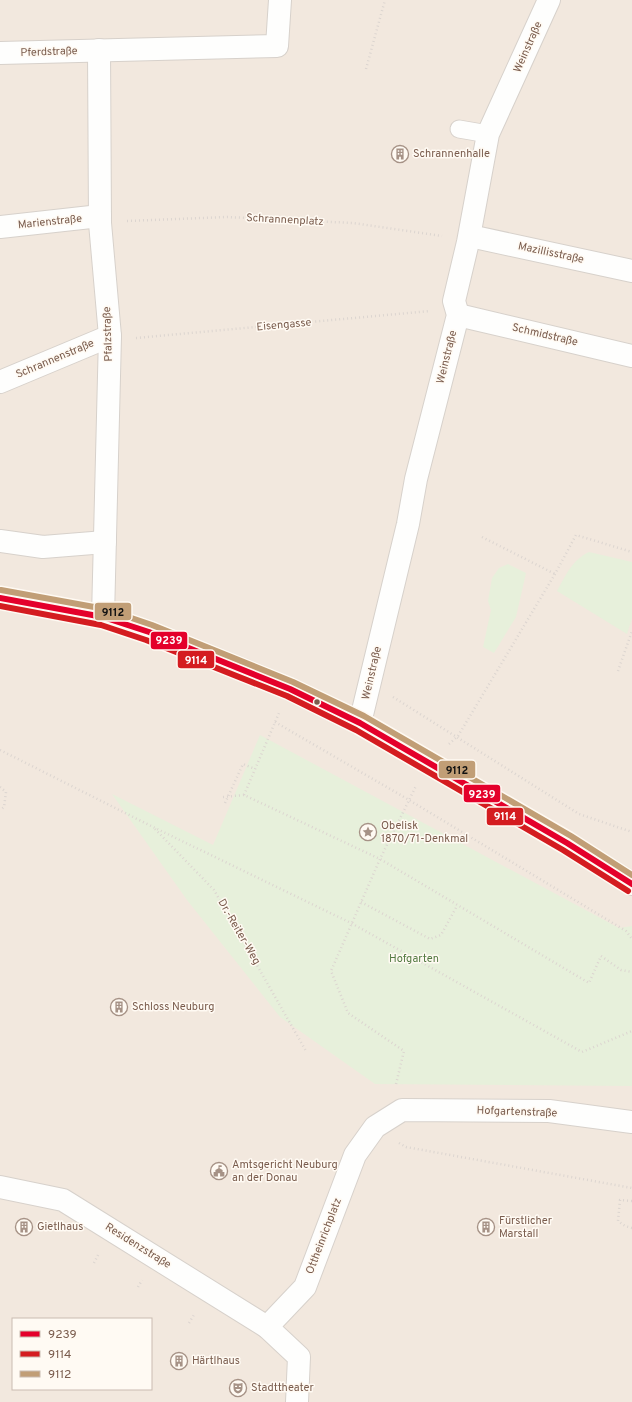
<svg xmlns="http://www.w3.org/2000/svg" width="632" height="1402" font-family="Overpass,sans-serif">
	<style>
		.residential { fill: #f2e8de; fill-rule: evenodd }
		.green { fill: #e7f0db }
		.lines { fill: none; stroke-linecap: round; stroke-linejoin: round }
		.service-casing { stroke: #d7d1cb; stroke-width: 19 }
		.minor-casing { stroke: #d7d1cb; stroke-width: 24 }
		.secondary-casing { stroke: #d9d2cb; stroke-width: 24 }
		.path { stroke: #dcd5d0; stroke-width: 2.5; stroke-dasharray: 1 3; stroke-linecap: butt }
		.service { stroke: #fefefd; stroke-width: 17 }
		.minor { stroke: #fefefd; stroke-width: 22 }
		.secondary { stroke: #fefefd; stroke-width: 22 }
		.bus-1-casing { stroke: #fffaf3; stroke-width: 9 }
		.bus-2-casing { stroke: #fffaf3; stroke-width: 9 }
		.bus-3-casing { stroke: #fffaf3; stroke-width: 9 }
		.bus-1 { stroke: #e4002b; stroke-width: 6 }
		.bus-2 { stroke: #d41c20; stroke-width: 6 }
		.bus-3 { stroke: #c19e76; stroke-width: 6 }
		.bus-dot { fill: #7a5c4d; stroke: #fffaf3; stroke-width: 1.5 }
		.labels { text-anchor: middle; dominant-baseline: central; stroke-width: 3; stroke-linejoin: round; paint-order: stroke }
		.street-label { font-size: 11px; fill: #7a5c4d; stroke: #fffaf3 }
		.poi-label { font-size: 11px; fill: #7a5c4d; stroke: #fffaf3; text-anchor: start }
		.park-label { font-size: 11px; fill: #537a41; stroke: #fffaf3 }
		.line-badge { stroke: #fffaf3; stroke-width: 1.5 }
		.badge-label { font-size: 11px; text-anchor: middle; font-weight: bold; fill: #fff }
		.pale-badge-label { font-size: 11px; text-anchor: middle; font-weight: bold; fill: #111 }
	</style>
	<rect width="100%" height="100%" fill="#f9f5f0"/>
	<!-- residential -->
	<path class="residential" d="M0 0H632V1402H0ZM13 1319H151V1389H13Z"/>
	<!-- green -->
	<g class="green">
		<path d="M589 552 632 562V618L627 634 557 591C566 575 572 560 589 552Z"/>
		<path d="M508 564 526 573 516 617 494 653 483 647 491 610 488 601 492 578 499 568Z"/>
		<path d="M260 735 619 928 632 926V1086L375 1084 280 1017 187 900 112 794 213 845Z"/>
	</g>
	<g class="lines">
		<!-- service casing -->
		<g class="service-casing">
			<path id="service" d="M459 129 488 134"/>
		</g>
		<!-- minor casing -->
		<g class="minor-casing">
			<g id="minor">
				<path d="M99 50 100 223 110 336 103 617"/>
				<path d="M0 53 277 46 280 0"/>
				<path d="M0 227 100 216"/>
				<path d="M470 236 632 271"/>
				<path d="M458 315 632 356"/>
				<path d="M0 382 110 336"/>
				<path d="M0 541 43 547 105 542"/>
				<path d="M360 723 408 524 416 479 458 315 454 301 468 242 488 134 549 0"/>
				<path d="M0 1187 63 1200 267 1327 299 1357 297 1402"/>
				<path d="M267 1327 305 1287 355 1155 375 1127 402 1110 549 1111 632 1122"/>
			</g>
		</g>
		<!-- secondary casing -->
		<g class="secondary-casing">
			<path id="secondary" d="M0 598 103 617 149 632 290 689 360 723 567 843 632 884"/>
		</g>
		<!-- path -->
		<g class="path">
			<path d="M366 69 385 0"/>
			<path d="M127 221 227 217 353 223 442 236"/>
			<path d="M136 338 430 311"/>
			<path d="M482 537 555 574"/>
			<path d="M618 671 632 631"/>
			<path d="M393 697 579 814 632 832"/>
			<path d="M275 722 409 800 626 931 632 939"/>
			<path d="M449 744 458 736 555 574 576 535 632 552"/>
			<path d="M0 750 153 827 351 923 582 1052 632 1031"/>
			<path d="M0 787 6 792 4 807 0 810"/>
			<path d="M244 795 279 713"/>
			<path d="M223 797 244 795 380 859 589 983 601 956 621 970 632 972"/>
			<path d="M225 803 243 764 255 769"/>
			<path d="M155 829 214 890 306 1051"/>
			<path d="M361 902 430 939 441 935 457 906"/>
			<path d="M396 1084 404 1051 348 1013 331 971 380 859 416 786"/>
			<path d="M399 1143 406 1147 632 1188"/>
			<path d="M632 1201 620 1200 618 1221 625 1226 632 1228"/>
			<path d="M94 1263 99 1253"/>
			<path d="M138 1287 142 1280"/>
			<path d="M189 1323 195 1313"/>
		</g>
		<!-- service -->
		<use href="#service" class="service"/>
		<!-- minor -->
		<use href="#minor" class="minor"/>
		<!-- secondary -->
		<use href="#secondary" class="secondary"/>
		<!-- bus-1 casing -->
		<g class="bus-1-casing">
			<path id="bus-1" d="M0 598 103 617 149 632 290 689 360 723 567 843 632 884"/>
		</g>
		<!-- bus-2 casing -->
		<g class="bus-2-casing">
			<path id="bus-2" d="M0 606 101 625 146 640 287 696 356 730 563 850 628 891"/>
		</g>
		<!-- bus-3 casing -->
		<g class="bus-3-casing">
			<path id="bus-3" d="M1 590 105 609 152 625 293 682 364 716 571 836 632 875"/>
		</g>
		<!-- bus-1 -->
		<use href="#bus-1" class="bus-1"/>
		<!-- bus-2 -->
		<use href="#bus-2" class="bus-2"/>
		<!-- bus-3 -->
		<use href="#bus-3" class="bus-3"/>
	</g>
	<!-- icons -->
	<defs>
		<g id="building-ring" transform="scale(0.9)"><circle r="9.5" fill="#fffaf3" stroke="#a69286" stroke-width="1.5"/><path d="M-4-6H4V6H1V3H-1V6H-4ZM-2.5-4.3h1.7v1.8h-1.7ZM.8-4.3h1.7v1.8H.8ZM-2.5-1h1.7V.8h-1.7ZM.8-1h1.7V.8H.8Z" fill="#a69286"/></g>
		<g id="sight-ring" transform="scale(0.9)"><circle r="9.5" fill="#fffaf3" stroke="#a69286" stroke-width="1.5"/><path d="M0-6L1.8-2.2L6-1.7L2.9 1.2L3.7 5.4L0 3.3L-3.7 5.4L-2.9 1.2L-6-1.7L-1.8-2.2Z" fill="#a69286"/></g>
		<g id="civic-ring" transform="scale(0.9)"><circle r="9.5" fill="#fffaf3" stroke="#a69286" stroke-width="1.5"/><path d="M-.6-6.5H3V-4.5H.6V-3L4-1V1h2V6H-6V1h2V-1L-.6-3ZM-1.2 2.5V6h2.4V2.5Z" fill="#a69286"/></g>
		<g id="theatre-ring" transform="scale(0.9)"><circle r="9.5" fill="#fffaf3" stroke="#a69286" stroke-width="1.5"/><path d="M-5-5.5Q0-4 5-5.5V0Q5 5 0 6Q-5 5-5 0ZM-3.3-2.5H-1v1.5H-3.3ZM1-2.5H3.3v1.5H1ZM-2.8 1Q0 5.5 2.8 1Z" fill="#a69286"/></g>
	</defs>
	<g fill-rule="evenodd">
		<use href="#building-ring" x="400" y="154"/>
		<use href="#sight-ring" x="368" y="832"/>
		<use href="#building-ring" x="119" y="1007"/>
		<use href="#civic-ring" x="219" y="1171"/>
		<use href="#building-ring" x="24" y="1227"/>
		<use href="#building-ring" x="486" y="1227"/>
		<use href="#building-ring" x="179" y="1361"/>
		<use href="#theatre-ring" x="238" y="1388"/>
	</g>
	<!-- markers -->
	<circle class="bus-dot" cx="317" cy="702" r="3.5"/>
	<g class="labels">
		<!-- street labels -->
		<g class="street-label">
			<text transform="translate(528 47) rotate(-66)">Weinstraße</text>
			<text transform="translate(49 52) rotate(-2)">Pferdstraße</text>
			<text transform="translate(285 220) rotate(3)">Schrannenplatz</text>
			<text transform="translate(50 222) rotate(-6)">Marienstraße</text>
			<text transform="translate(551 253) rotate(12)">Mazillisstraße</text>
			<text transform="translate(284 325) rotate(-5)">Eisengasse</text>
			<text transform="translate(108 334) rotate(-92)">Pfalzstraße</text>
			<text transform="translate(545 335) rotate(13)">Schmidstraße</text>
			<text transform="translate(447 357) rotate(-76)">Weinstraße</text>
			<text transform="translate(55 359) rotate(-23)">Schrannenstraße</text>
			<text transform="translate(372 673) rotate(-77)">Weinstraße</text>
			<text transform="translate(239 932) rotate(60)">Dr.-Reiter-Weg</text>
			<text transform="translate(517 1112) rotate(2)">Hofgartenstraße</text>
			<text transform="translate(324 1236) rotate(-69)">Ottheinrichplatz</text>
			<text transform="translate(138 1246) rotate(32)">Residenzstraße</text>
		</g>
		<!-- poi labels -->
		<g class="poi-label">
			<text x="413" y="154">Schrannenhalle</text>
			<text x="381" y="826">Obelisk<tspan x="381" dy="13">1870/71-Denkmal</tspan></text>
			<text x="132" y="1007">Schloss Neuburg</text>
			<text x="232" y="1165">Amtsgericht Neuburg<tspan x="232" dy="13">an der Donau</tspan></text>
			<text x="499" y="1221">Fürstlicher<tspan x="499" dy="13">Marstall</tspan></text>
			<text x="37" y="1227">Gietlhaus</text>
			<text x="192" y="1361">Härtlhaus</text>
			<text x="251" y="1388">Stadttheater</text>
		</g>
		<!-- park labels -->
		<g class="park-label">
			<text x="414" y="959">Hofgarten</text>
		</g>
	</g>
	<g class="line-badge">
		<rect x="94" y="602" width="38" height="19" rx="4" fill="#c19e76"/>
		<rect x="150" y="631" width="38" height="19" rx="4" fill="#e4002b"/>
		<rect x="177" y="650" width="38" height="19" rx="4" fill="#d41c20"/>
		<rect x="438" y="760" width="38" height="19" rx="4" fill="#c19e76"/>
		<rect x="463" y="784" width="38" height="19" rx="4" fill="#e4002b"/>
		<rect x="486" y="807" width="38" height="19" rx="4" fill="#d41c20"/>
	</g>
	<g class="badge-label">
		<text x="169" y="644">9239</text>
		<text x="196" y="664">9114</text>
		<text x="482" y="798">9239</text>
		<text x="505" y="820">9114</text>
	</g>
	<g class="pale-badge-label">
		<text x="113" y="616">9112</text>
		<text x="457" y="774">9112</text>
	</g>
	<!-- legend -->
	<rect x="12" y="1318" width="140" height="72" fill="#fffaf3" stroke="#cabbb1"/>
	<rect x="20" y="1331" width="20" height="6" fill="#e4002b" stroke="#cabbb1"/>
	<text x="48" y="1338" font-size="12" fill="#7a5c4d">9239</text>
	<rect x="20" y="1351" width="20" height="6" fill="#d41c20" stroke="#cabbb1"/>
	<text x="48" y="1358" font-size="12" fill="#7a5c4d">9114</text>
	<rect x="20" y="1371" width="20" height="6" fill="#c19e76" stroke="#cabbb1"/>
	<text x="48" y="1378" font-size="12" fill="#7a5c4d">9112</text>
</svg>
